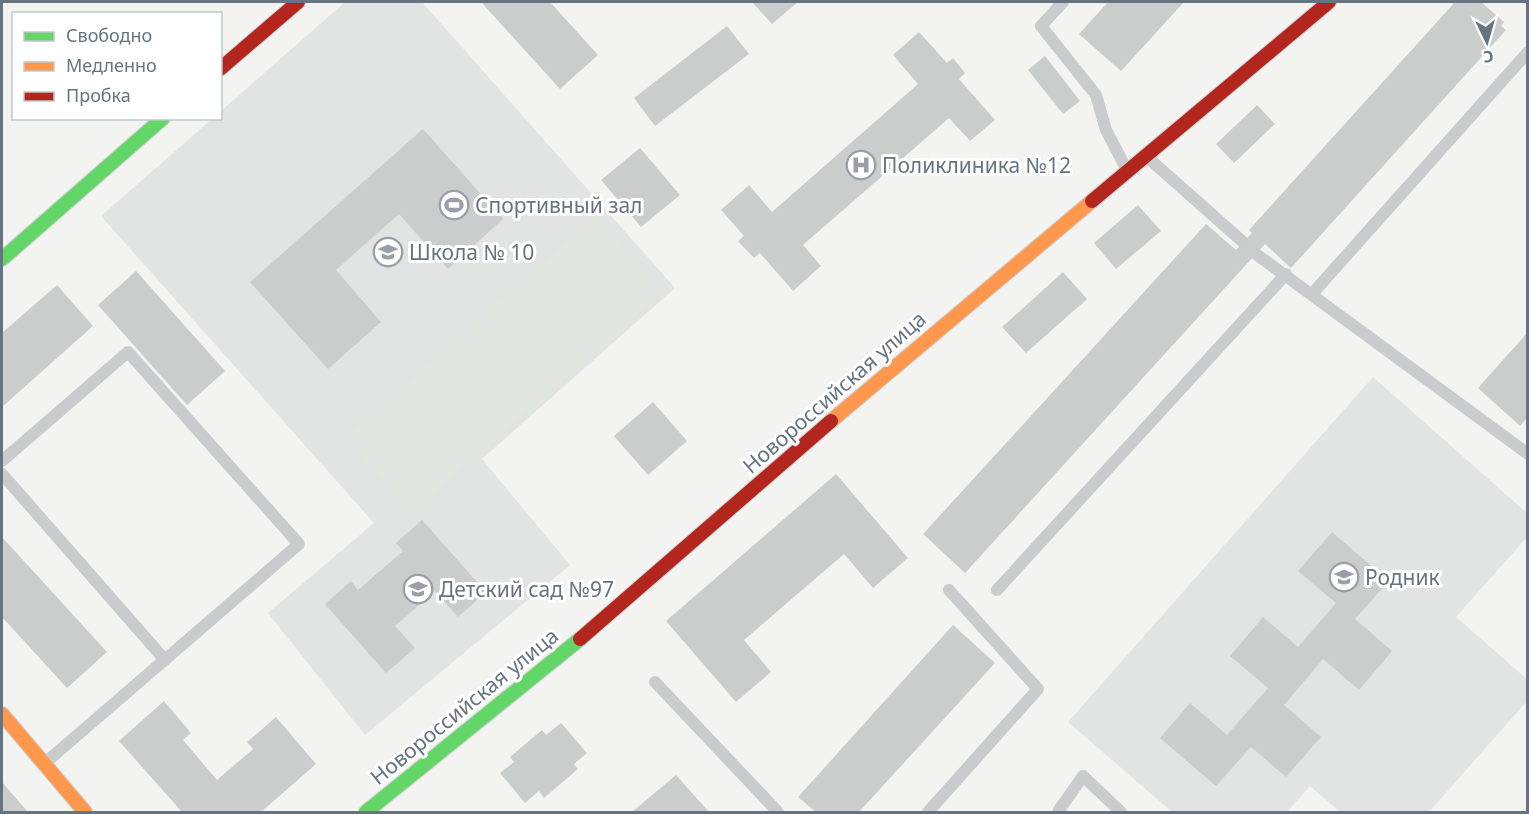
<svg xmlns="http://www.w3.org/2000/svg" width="1529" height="814" font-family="'Noto Sans',sans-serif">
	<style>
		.built { fill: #e2e3e3 }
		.green { fill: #e2e6e0 }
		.building { fill: #cbcdcd }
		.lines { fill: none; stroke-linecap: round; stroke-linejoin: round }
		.fast-casing { stroke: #cfd0d0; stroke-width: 16 }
		.slow-casing { stroke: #cfd0d0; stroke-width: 16 }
		.jam-casing { stroke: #cfd0d0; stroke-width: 16 }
		.lane { stroke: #c9cbcc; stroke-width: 12 }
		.fast { stroke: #63d668; stroke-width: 14 }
		.slow { stroke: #ff974d; stroke-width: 14 }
		.jam { stroke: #b3261e; stroke-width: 14 }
		.labels { text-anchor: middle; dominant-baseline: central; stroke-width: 6; stroke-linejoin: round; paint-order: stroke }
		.poi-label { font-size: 21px; fill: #657480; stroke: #fff; text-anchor: start }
		.street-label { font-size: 21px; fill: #657480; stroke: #fff }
	</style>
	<rect width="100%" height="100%" fill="#f3f3f2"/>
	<!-- built -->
	<g class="built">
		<path d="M345 2H422L675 288 482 459 570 565 365 735 268 613 374 523 101 216 212 119 220 118 221 111Z"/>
		<path d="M1373 377 1527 513V537L1456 617 1527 679V701L1429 812H1340L1310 786 1287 812H1172L1068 722Z"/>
	</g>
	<!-- green -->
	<path class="green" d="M595 218 661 293 412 512 346 438Z"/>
	<!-- building -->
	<g class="building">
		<path d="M481 2H550L598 55 560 89Z"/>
		<path d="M752 2H798L772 24Z"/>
		<path d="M1108 2H1184L1121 71 1079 34Z"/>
		<path d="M1455 2H1481L1504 22 1501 26 1506 30 1291 268 1265 244 965 573 923 534 1206 224 1236 250 1252 233 1249 230Z"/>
		<path d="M727 26 749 54 655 126 634 98Z"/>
		<path d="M919 32 947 63 953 58 965 73 959 79 995 120 970 141 949 118 803 245 821 266 793 291 760 253 754 258 738 241 744 236 721 210 749 185 772 212 918 84 893 55Z"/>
		<path d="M1045 56 1080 101 1063 114 1028 70Z"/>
		<path d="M1257 105 1275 124 1234 163 1216 144Z"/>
		<path d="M423 129 503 219 448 269 399 214 336 270 381 322 328 369 250 282Z"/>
		<path d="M640 148 680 195 641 227 601 180Z"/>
		<path d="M1138 205 1161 231 1116 269 1094 243Z"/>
		<path d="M136 271 225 371 187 405 98 305Z"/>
		<path d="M1063 272 1087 299 1026 353 1002 327Z"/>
		<path d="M57 285 93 326 2 407V333Z"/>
		<path d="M1528 332V417L1520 426 1478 388Z"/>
		<path d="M653 402 687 441 648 475 614 436Z"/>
		<path d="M836 474 908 558 873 588 844 554 744 640 771 672 736 702 666 621Z"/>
		<path d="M422 520 486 592 458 617 435 591 395 626 415 648 386 673 325 604 351 581 358 590 403 551 396 543Z"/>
		<path d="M1332 532 1389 581 1355 619 1392 651 1359 690 1323 659 1284 705 1321 737 1286 777 1251 747 1216 786 1160 738 1190 703 1227 735 1268 688 1230 656 1263 617 1298 647 1336 603 1298 571Z"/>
		<path d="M2 537 107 652 67 688 2 617Z"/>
		<path d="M953 625 995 663 859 812H816L798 797Z"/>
		<path d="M164 701 191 733 183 740 217 780 253 749 247 742 276 717 316 764 261 812H182L119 741Z"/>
		<path d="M561 723 587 753 574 764 578 769 544 798 539 791 525 803 500 773 514 762 510 757 542 730 546 735Z"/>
		<path d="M676 775 709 812H632Z"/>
		<path d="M2 782 28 812H2Z"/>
	</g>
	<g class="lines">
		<!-- fast casing -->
		<g class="fast-casing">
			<g id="fast">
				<path d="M2 259 163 118"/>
				<path d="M366 812 580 639"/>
			</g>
		</g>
		<!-- slow casing -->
		<g class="slow-casing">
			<g id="slow">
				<path d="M831 421 1092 201"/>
				<path d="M2 714 85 812"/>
			</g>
		</g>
		<!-- jam casing -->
		<g class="jam-casing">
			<g id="jam">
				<path d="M220 69 298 2"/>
				<path d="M1092 201 1329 2"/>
				<path d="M580 639 831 421"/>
			</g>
		</g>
		<!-- lane -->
		<g class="lane">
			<path d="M1063 2 1041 26 1096 95 1106 130 1127 170"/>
			<path d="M1147 157 1243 242"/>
			<path d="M1256 254 1528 454"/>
			<path d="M1312 294 1528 52"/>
			<path d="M2 461 128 352 299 544 45 763"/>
			<path d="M2 474 165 660"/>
			<path d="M997 590 1286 274"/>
			<path d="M655 682 778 812"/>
			<path d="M928 812 1038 689 949 590"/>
			<path d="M1061 812 1059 810 1083 776 1121 812"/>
		</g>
		<!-- fast -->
		<use href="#fast" class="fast"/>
		<!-- slow -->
		<use href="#slow" class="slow"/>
		<!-- jam -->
		<use href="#jam" class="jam"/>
	</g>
	<!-- icons -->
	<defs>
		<g id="hospital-ring" transform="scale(1.5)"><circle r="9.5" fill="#fff" stroke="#97a0a8" stroke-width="1.5"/><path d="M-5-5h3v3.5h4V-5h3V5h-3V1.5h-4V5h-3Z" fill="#97a0a8"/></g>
		<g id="stadium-ring" transform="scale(1.5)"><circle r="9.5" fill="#fff" stroke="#97a0a8" stroke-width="1.5"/><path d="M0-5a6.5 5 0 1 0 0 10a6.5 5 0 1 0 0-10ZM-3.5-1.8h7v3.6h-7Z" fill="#97a0a8"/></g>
		<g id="school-ring" transform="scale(1.5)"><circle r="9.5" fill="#fff" stroke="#97a0a8" stroke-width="1.5"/><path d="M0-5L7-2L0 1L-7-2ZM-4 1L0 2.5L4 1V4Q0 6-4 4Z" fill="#97a0a8"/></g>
	</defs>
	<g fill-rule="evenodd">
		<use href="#hospital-ring" x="861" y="165"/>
		<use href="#stadium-ring" x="454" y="205"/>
		<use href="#school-ring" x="388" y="252"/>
		<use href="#school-ring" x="1344" y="577"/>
		<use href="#school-ring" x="418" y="589"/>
	</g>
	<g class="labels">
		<!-- poi labels -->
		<g class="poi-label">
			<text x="882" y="165">Поликлиника №12</text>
			<text x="475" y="205">Спортивный зал</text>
			<text x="409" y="252">Школа № 10</text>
			<text x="1365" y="577">Родник</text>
			<text x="439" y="589">Детский сад №97</text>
		</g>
		<!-- street labels -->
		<g class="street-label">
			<text transform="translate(834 392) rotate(-41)">Новороссийская улица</text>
			<text transform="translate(464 706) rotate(-39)">Новороссийская улица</text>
		</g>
	</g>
	<!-- border -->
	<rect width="1529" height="814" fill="none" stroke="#657480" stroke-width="6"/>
	<!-- legend -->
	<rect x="12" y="12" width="210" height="108" fill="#ffffff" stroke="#c1c7cc" stroke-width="1.5"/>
	<rect x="24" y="32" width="30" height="9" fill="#63d668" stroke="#c1c7cc" stroke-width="1.5"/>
	<text x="66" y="42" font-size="18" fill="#657480">Свободно</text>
	<rect x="24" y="62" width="30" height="9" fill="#ff974d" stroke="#c1c7cc" stroke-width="1.5"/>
	<text x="66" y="72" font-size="18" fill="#657480">Медленно</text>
	<rect x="24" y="92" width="30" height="9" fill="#b3261e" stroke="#c1c7cc" stroke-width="1.5"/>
	<text x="66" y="102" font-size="18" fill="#657480">Пробка</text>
	<!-- north arrow -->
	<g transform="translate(1487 42) rotate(175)" stroke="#ffffff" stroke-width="4.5" paint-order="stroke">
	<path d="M0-4.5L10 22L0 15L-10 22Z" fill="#657480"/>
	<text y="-9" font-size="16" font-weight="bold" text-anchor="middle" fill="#657480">С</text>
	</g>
</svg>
